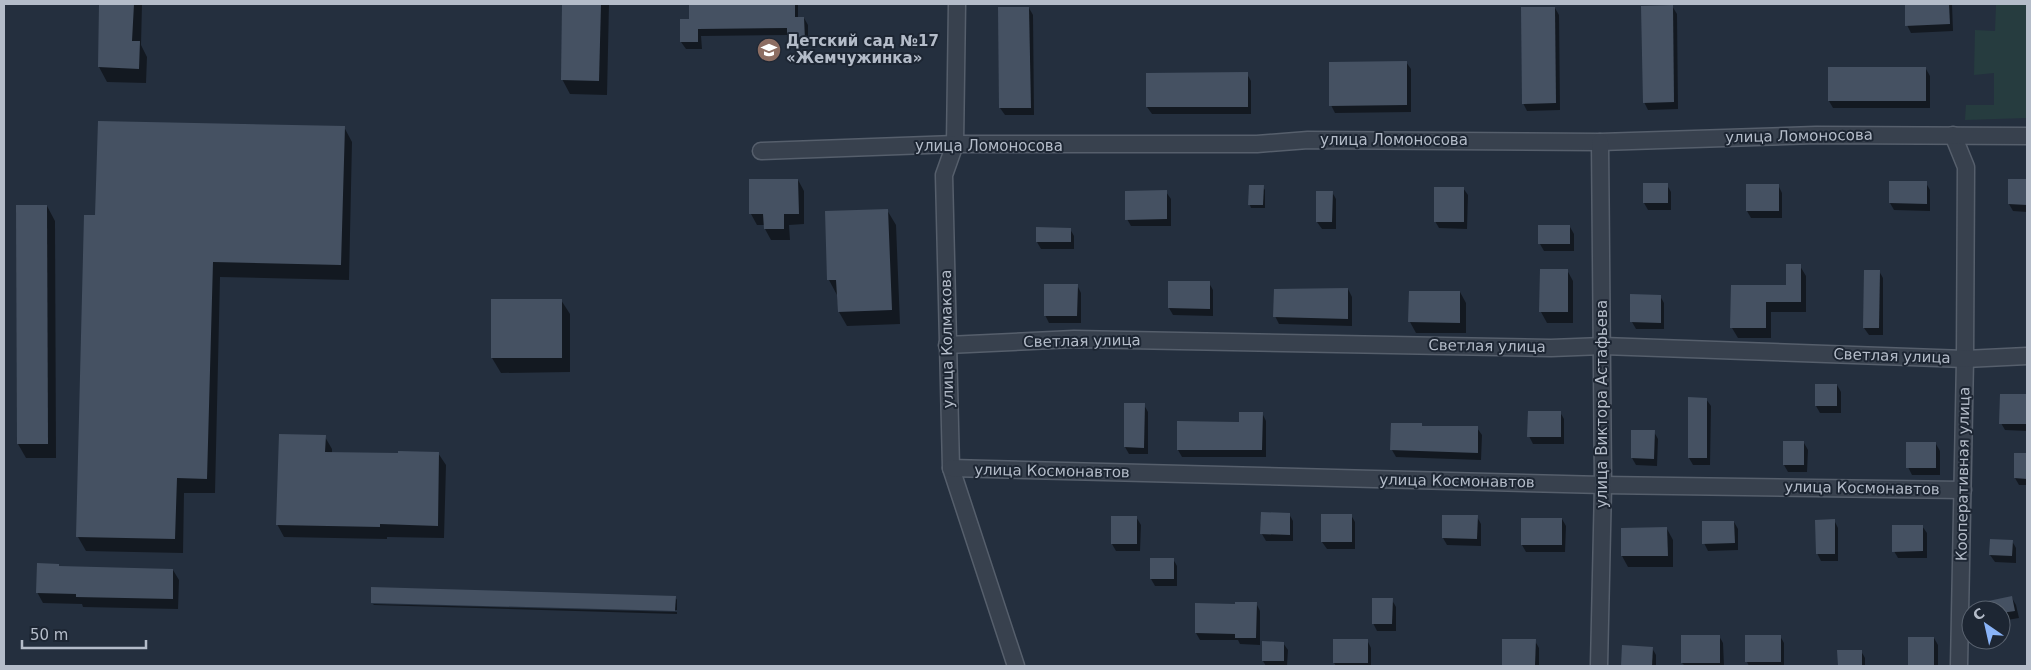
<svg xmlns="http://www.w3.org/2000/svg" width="2031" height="670" font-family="'DejaVu Sans',sans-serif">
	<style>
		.green { fill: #263c3f }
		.shadow { fill: #0007 }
		.building { fill: #455162 }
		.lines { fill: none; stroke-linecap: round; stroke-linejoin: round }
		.street-casing { stroke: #565f6c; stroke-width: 19 }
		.street { stroke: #38414e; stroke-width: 16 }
		.labels { text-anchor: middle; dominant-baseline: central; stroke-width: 4; stroke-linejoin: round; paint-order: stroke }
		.poi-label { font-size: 15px; font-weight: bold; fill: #b4bcc9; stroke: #1d2633; text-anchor: start }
		.street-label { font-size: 15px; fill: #b4bcc9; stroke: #1d2633 }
	</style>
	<rect width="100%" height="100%" fill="#242f3e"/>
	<!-- green -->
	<path class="green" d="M2005 4H2027V118L1965 120 1966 105H1994V73L1974 75 1975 30 1995 31 1996 5Z"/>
	<!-- shadow -->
	<g class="shadow">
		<path d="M101 4H142L141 45 147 57 146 83 107 82 99 67Z"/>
		<path d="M564 4H609L607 95 570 94 562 79Z"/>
		<path d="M690 4H798V18H804L808 25V47L792 48 788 40V35L701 36 702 49H686L681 42V20H691Z"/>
		<path d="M1906 4H1952L1953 31 1911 33 1907 25Z"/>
		<path d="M1672 6 1677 14 1678 109 1648 110 1644 102Z"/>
		<path d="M1029 8 1033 15 1034 115H1005L1000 108Z"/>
		<path d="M1555 8 1559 15 1560 110 1527 111 1523 103Z"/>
		<path d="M1406 62 1411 69V112L1335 113 1331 105Z"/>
		<path d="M1926 69 1930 76V108H1833L1829 101Z"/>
		<path d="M1147 74H1247L1251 81V114H1152L1147 107Z"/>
		<path d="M344 127 352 142 349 280 220 277 215 493H184L183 553 86 551 78 537 97 217Z"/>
		<path d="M798 180 804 191V224L789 225 790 240H771L765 229V225H757L751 214Z"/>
		<path d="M2027 181V212L2013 211 2009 204Z"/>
		<path d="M1890 183H1926L1930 190V211L1894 210 1890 203Z"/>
		<path d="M1667 185 1671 192V210H1648L1644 203Z"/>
		<path d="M1778 185 1782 193V218H1751L1747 211Z"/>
		<path d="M1263 187 1265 190V208H1251L1250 205Z"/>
		<path d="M1463 188 1468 195 1467 229 1439 228 1435 221Z"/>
		<path d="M1166 192 1171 199V226H1131L1127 219Z"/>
		<path d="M1332 192 1336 199V229H1322L1317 222Z"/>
		<path d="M47 206 55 221 56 458H26L18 444Z"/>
		<path d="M887 210 896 225 900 324 847 326 839 312 837 295 829 280 826 213Z"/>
		<path d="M1570 227 1574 234V251H1544L1540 244Z"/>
		<path d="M1070 229 1074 236V249H1041L1037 242Z"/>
		<path d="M1800 266 1806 276V312H1771V338H1738L1732 328V287H1787Z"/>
		<path d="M1567 270 1573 281V323H1547L1541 312Z"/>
		<path d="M1865 271H1879L1883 278V335H1869L1864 328Z"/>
		<path d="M1169 282 1209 283 1213 290V316L1173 315 1169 308Z"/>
		<path d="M1077 285 1081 293V323H1049L1045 315Z"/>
		<path d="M1348 289 1352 297V326L1279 324 1275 316Z"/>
		<path d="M1410 292H1460L1466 303V333H1416L1410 322Z"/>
		<path d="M1660 296 1664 303V329H1636L1632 322Z"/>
		<path d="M492 300H561L570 314V372L501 373 492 358Z"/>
		<path d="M1816 385H1837L1841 392V413H1820L1816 406Z"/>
		<path d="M2001 395H2027V431L2005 430 2001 423Z"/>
		<path d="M1706 399 1711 406 1710 465H1693L1689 458Z"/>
		<path d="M1144 405 1148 412V454H1129L1125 447Z"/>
		<path d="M1560 412 1564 419V444H1533L1529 436Z"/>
		<path d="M1262 413 1266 421V457H1182L1178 450Z"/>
		<path d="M1422 427 1477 428 1482 435 1481 460 1396 457 1392 450Z"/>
		<path d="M1633 431 1654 432 1658 439 1657 466 1636 465 1632 458Z"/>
		<path d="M325 437 332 449V453H438L446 465 444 538 387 537V539L284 537 277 524Z"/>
		<path d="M1804 443 1808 450 1807 472H1788L1784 465Z"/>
		<path d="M1936 444 1940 451V475H1912L1908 467Z"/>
		<path d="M2015 454H2027V485H2019L2015 478Z"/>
		<path d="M1262 514H1289L1293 521V541H1266L1262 534Z"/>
		<path d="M1351 515 1355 522V549H1327L1322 542Z"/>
		<path d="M1443 516 1477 517 1481 524V546L1447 545 1443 538Z"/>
		<path d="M1136 517 1141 525 1140 551H1116L1112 544Z"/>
		<path d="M1562 519 1566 526 1565 552H1526L1522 545Z"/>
		<path d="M1834 520 1838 528V561H1821L1817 553Z"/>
		<path d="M1734 522 1738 529V550L1708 551 1704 543Z"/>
		<path d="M1922 526 1927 533V558H1898L1894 551Z"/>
		<path d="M1622 529H1667L1673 540V567H1628L1622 556Z"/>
		<path d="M2012 541 2016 548V563L1995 562 1990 555Z"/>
		<path d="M1173 559 1177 566V586H1155L1151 579Z"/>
		<path d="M60 568 173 570 179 580 178 609 83 607 82 604 43 603 37 592Z"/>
		<path d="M675 597 677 600V610L372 601Z"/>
		<path d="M2012 598 2016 605 2019 618 2001 621V610H1985Z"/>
		<path d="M1392 600 1396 607V631H1377L1373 623Z"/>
		<path d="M1256 603 1260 611V645L1240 644 1238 640H1200L1196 633 1236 605Z"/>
		<path d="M373 604 677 612V614L374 605Z"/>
		<path d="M1719 636 1723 643 1724 666H1685L1682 663Z"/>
		<path d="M1746 636H1780L1784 643V666H1749L1747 662Z"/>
		<path d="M1909 638H1934L1938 645V666H1909Z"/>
		<path d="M1367 640 1371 648V666H1336L1334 663Z"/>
		<path d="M1504 640 1535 641 1539 648V666H1504Z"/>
		<path d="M1283 643 1288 650 1287 666H1266L1263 661Z"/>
		<path d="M1624 646 1652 648 1656 655V666H1622Z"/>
		<path d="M1839 651H1861L1865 658V666H1839Z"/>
	</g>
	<!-- building -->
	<g class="building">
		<path d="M99 4H134L132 41H140L139 69 98 67Z"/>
		<path d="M562 4H601L599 81 561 80Z"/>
		<path d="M689 4H795V17H804L805 40 787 41V28L698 29V42H680V19H689Z"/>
		<path d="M1905 4H1949L1950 24 1905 26Z"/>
		<path d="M1673 5 1674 102 1643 103 1641 6Z"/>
		<path d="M998 7H1029L1031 108H999Z"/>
		<path d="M1521 7H1555L1556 103 1522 104Z"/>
		<path d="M1407 61V105L1329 106V62Z"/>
		<rect x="1828" y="67" width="98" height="34"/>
		<path d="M1248 72V107H1146V73Z"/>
		<path d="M98 121 345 126 341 265 213 262 207 479 177 478 175 539 76 537 84 215H95Z"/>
		<path d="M749 179H798L799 214H784V229H764L763 214H749Z"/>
		<path d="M2008 179H2027V205L2008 204Z"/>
		<path d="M1889 181H1927V204L1889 203Z"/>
		<rect x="1643" y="183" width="25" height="20"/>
		<rect x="1746" y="184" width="33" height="27"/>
		<path d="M1249 185H1264L1263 205H1248Z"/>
		<rect x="1434" y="187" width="30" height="35"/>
		<path d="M1167 190V219L1125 220V191Z"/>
		<path d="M1316 191H1333L1332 222H1316Z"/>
		<path d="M16 205H47L48 444H17Z"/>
		<path d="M888 209 892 310 838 312 836 280H827L825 211Z"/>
		<rect x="1538" y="225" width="32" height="19"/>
		<path d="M1036 227 1071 228V242H1036Z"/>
		<path d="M1786 264H1801V302H1766V328H1730L1731 285H1786Z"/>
		<path d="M1540 269H1568V312H1539Z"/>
		<path d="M1864 270H1880L1879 328H1863Z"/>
		<path d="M1168 281H1210V309L1168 308Z"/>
		<path d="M1044 284H1078L1077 316H1044Z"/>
		<path d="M1348 288V319L1273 317 1274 289Z"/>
		<path d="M1409 291H1460V323L1408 322Z"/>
		<path d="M1630 294 1661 295V323L1630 322Z"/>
		<rect x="491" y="299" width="71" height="59"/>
		<rect x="1815" y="384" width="22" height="22"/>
		<path d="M2000 394H2027V424H1999Z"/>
		<path d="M1688 397 1707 398V458H1688Z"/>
		<path d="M1124 403H1145L1144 448 1124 447Z"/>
		<path d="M1528 411H1561V437H1527Z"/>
		<path d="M1239 412H1263L1262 450H1177V421L1239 422Z"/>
		<path d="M1391 423H1422V426H1478V453L1390 450Z"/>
		<path d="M1631 430H1655L1654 459 1631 458Z"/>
		<path d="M279 434 326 435 325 452 398 453V451L439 452 438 526 380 524V527L276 525Z"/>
		<rect x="1783" y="441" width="21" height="24"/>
		<rect x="1906" y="442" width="30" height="26"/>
		<path d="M2014 453H2027V479L2014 478Z"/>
		<path d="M1261 512 1290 513V535L1260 534Z"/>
		<rect x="1321" y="514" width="31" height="28"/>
		<path d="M1442 515H1478L1477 539 1442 538Z"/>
		<rect x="1111" y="516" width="26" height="28"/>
		<rect x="1521" y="518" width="41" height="27"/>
		<path d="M1835 519V554H1816L1815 520Z"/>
		<path d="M1702 521H1734L1735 543 1702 544Z"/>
		<path d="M1892 525H1923V551L1892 552Z"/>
		<path d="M1667 527 1668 556H1621V528Z"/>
		<path d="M1990 539 2013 540 2012 556 1989 555Z"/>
		<rect x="1150" y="558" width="24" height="21"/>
		<path d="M37 563 59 564V566L173 569V599L76 597V594L36 593Z"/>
		<path d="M371 587 676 596 675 611 371 603Z"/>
		<path d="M2012 596 2015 611 2001 613V610H1975L1974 604Z"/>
		<path d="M1372 598H1393L1392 624H1372Z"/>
		<path d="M1235 602H1257L1256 638H1235V634L1195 633V603L1235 604Z"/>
		<rect x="1681" y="635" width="39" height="28"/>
		<rect x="1745" y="635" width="36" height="27"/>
		<rect x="1908" y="637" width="26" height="29"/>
		<rect x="1333" y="639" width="35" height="24"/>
		<path d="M1502 639H1536L1535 666H1502Z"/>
		<path d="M1262 641 1284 642V661H1262Z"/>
		<path d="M1622 645 1653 647 1652 666H1621Z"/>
		<path d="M1837 650H1862V666H1838Z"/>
	</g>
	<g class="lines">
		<!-- street casing -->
		<g class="street-casing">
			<g id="street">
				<path d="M957 4 955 144 944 175 951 468 1016 666"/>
				<path d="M1953 135 1966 167 1965 359 1959 666"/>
				<path d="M761 151 955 144H1257L1308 140 1600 142 1816 135 2027 136"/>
				<path d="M947 345 1074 339 1551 348 1603 346 1965 359 2027 356"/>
				<path d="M951 468 1603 485 1963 490"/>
				<path d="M1599 666 1603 485 1600 142"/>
			</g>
		</g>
		<!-- street -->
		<use href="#street" class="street"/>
	</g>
	<!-- icons -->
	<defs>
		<g id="school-disc" transform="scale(1.25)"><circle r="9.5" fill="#8d6e63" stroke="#1d2633"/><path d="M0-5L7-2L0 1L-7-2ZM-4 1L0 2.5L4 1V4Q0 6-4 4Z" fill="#fff"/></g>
	</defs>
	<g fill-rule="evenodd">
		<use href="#school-disc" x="769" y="50"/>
	</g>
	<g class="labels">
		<!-- poi labels -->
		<g class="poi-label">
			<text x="786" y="41">Детский сад №17<tspan x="786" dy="17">«Жемчужинка»</tspan></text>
		</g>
		<!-- street labels -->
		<g class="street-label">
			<text transform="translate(1799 136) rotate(-1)">улица Ломоносова</text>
			<text x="1394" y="140">улица Ломоносова</text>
			<text x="989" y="146">улица Ломоносова</text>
			<text transform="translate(947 339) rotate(-91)">улица Колмакова</text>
			<text transform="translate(1082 341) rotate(-1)">Светлая улица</text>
			<text transform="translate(1487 346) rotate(1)">Светлая улица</text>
			<text transform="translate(1892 356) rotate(2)">Светлая улица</text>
			<text transform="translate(1602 404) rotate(-90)">улица Виктора Астафьева</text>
			<text transform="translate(1052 471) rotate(1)">улица Космонавтов</text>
			<text transform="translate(1963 474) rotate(-89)">Кооперативная улица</text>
			<text transform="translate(1457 481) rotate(1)">улица Космонавтов</text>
			<text transform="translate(1862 488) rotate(1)">улица Космонавтов</text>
		</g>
	</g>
	<!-- border -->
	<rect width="2031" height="670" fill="none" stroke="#b4bcc9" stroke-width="10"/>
	<!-- north arrow -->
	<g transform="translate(1986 625) rotate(326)"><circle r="24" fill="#1d2633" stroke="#59626f"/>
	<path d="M0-4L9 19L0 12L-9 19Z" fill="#8ab4f8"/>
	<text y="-8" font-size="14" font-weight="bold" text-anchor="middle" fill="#b4bcc9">С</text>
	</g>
	<!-- scale -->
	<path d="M22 640v8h124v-8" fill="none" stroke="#b4bcc9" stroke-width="2.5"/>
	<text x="30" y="640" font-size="15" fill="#b4bcc9" stroke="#1d2633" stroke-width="4" paint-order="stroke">50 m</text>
</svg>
